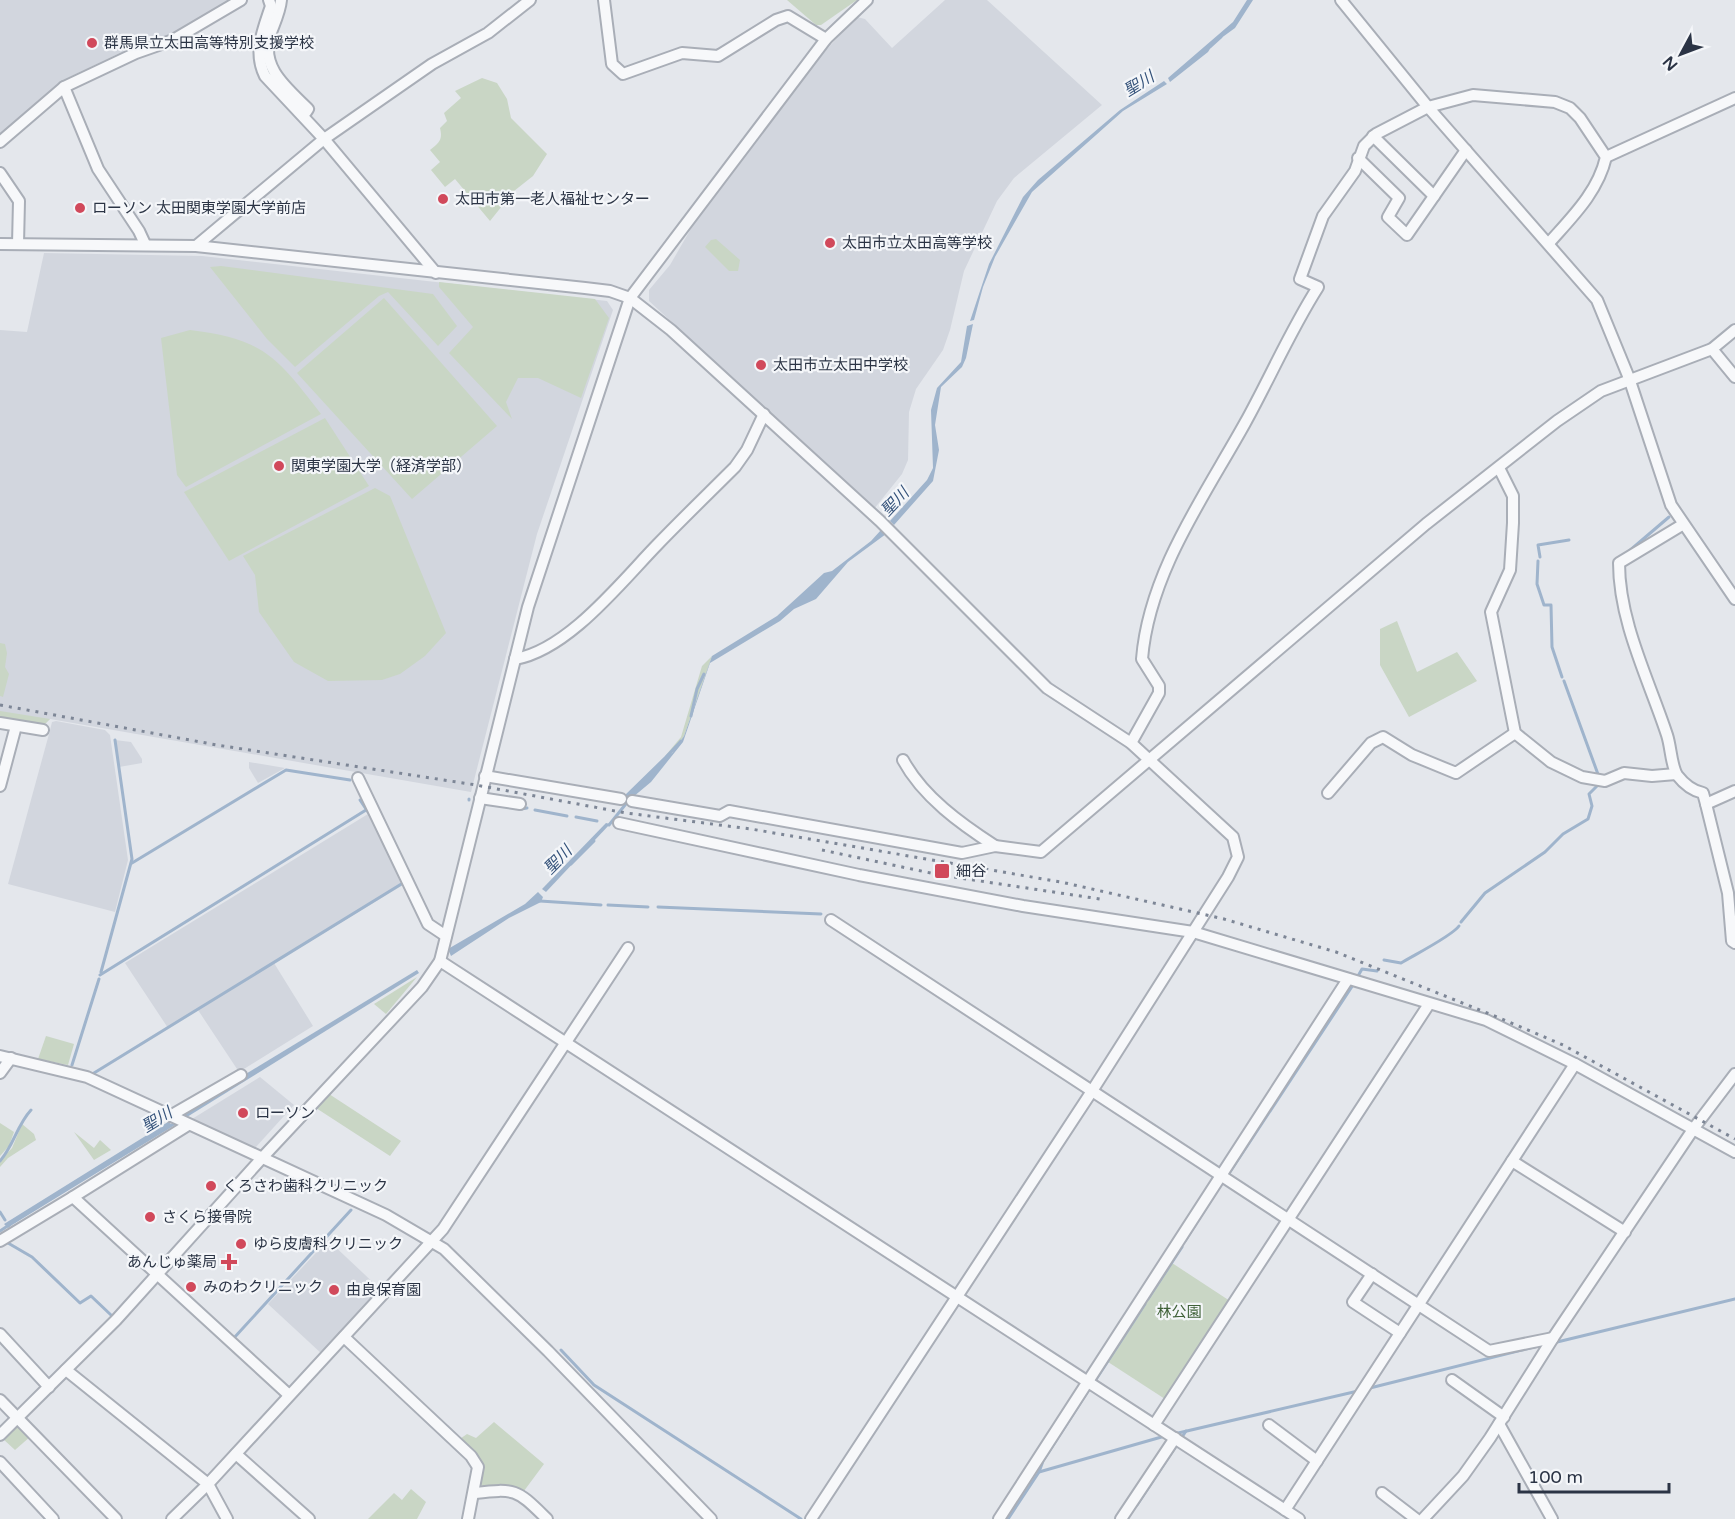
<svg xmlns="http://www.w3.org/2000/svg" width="1735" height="1519" font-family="'Varela Round','Noto Sans JP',sans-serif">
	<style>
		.built { fill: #d2d6de }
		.green { fill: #c9d6c5 }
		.water { fill: #9fb4cc }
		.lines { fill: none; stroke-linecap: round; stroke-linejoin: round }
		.stream { stroke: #9fb4cc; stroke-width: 3 }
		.minor-casing { stroke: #a9aeb7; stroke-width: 14 }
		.minor { stroke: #f7f8fa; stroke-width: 10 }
		.rail { stroke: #7d8696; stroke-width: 3; stroke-dasharray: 3 6; stroke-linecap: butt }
		.poi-dot { fill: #d1495b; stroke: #f4f6f9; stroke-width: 2 }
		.labels { text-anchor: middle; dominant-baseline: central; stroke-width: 4.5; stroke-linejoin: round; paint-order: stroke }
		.poi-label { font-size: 15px; fill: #2b3445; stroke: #f4f6f9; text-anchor: start }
		.park-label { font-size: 15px; fill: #3f6138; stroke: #f4f6f9 }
		.water-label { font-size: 16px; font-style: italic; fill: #34527a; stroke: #f4f6f9 }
	</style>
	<rect width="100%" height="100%" fill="#e4e7ec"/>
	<!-- built -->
	<g class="built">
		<path d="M0 0H232L173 35 126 50 63 80 0 134Z"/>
		<path d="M945 0H987L1102 105 1014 178 997 201 964 271 950 330 943 350 916 389 909 412 908 460 902 474 874 509 649 301V290L670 265 696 220 742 158 826 50 857 17 865 19 892 48Z"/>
		<path d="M44 253 202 256 607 301 613 310 537 534 471 792 50 719 43 726 0 719V330L27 332Z"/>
		<path d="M56 721 105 730 110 735 128 860 115 912 8 884 49 734 52 722Z"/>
		<path d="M115 740 131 742 142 759V763L119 767Z"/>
		<path d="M249 762 285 768 258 783 249 768Z"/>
		<path d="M368 814 403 885 274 963 313 1026 239 1072 198 1010 168 1028 125 963Z"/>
		<path d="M260 1077 294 1105 255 1148 192 1119Z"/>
		<path d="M328 1240 381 1290 322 1354 268 1304Z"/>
	</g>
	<!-- green -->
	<g class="green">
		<path d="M787 0H857L821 25H816Z"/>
		<path d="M482 78 497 83 507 99 511 118 547 154 533 176 514 191 490 221 455 179 445 187 431 170 440 162 430 150C439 143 443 140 440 128L447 121 444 113 461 98 455 91Z"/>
		<path d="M716 239 740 260 738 271H729L705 247 711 240Z"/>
		<path d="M221 266 433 294 457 326 438 346 388 292 379 296 295 367 267 339 210 267Z"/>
		<path d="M439 282 595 299 609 318 581 398 538 378H518L506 402 512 419 449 353 473 327 439 287Z"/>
		<path d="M384 298 497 426 412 499 297 373Z"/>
		<path d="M190 330C264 339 277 357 321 414L186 487 177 475 161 338Z"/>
		<path d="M325 418 369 486 229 561 184 492Z"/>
		<path d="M375 488 390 496 446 633 425 656 400 674 382 680 328 681 294 662 259 612 255 575 243 556Z"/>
		<path d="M1397 621 1417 672 1457 652 1477 681 1409 717 1380 665V629Z"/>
		<path d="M0 643 5 644 7 653 5 667 9 674 3 697 0 696Z"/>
		<path d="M712 656 684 736 672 753 666 755 681 737 702 666Z"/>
		<path d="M0 711 50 719 43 726 0 719Z"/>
		<path d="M417 977 386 1014 374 1004Z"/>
		<path d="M46 1036 74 1044 68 1065 38 1059Z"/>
		<path d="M329 1094 401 1141 390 1156 316 1108Z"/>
		<path d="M0 1123 14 1132 9 1146 0 1156Z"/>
		<path d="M22 1124 34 1134 36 1140 8 1158 0 1167V1161L12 1148Z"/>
		<path d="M74 1132 94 1148 100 1140 111 1150 94 1160Z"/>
		<path d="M1169 1261 1230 1301 1165 1399 1105 1360Z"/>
		<path d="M494 1422 544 1464 521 1495 489 1491 480 1484 478 1467 457 1441 467 1434 476 1438Z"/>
		<path d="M19 1423 31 1436 15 1450 2 1438Z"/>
		<path d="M411 1489 426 1502 417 1519H368L394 1493 402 1500Z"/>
	</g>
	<!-- water -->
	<g class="water">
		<path d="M1247 0H1253L1235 28 1213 44 1208 52 1170 82 1168 78 1233 22Z"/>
		<path d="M1164 81 1167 84 1123 111 1032 192 995 257 983 287 974 320 970 321 989 264 1023 197 1038 180 1120 110Z"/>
		<path d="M973 324 966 358 962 367 941 387 935 425 939 450 933 481 894 525 890 521 927 480 933 468 931 410 937 388 961 362 967 326Z"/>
		<path d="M881 530 886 534 848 562 816 599 794 609 780 621 710 663 683 742 651 782 633 797 624 796 666 755 672 753 684 736 712 656 777 616 824 573 832 571 871 541Z"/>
		<path d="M606 823 610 824 546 892 542 889Z"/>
		<path d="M538 892 543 897 541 902 509 918 451 956 448 949 525 904Z"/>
		<path d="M417 970 419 973 187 1117 180 1114Z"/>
		<path d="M168 1122 173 1125 34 1209 8 1228 4 1224Z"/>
	</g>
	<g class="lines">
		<!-- stream -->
		<g class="stream">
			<path d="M1210 47 1221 37"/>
			<path d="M1628 552 1669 517"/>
			<path d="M1540 557 1538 545 1569 540"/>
			<path d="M1538 561 1537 584 1544 605H1551L1552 647 1562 677"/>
			<path d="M1564 681 1599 777"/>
			<path d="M691 716 697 689 704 674"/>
			<path d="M667 756 681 741"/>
			<path d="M360 800 370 815"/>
			<path d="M469 800V799"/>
			<path d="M521 809 527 808"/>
			<path d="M535 810 567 816"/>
			<path d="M576 817 597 821"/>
			<path d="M609 825 629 800"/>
			<path d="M132 863 286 770 350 780"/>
			<path d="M571 864 594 841"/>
			<path d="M540 901 601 905"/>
			<path d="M608 905 648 907"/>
			<path d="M658 907 821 914"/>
			<path d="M1461 922 1485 893 1545 852 1563 834 1588 819 1592 806 1589 794 1599 784"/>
			<path d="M1384 960 1401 963C1414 955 1452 936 1459 926"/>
			<path d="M101 972 132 859 115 740"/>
			<path d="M100 975 366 810"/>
			<path d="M1358 976 1362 969 1377 971"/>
			<path d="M72 1065 99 979"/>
			<path d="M94 1073 403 883"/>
			<path d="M0 1161C14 1145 17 1125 31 1110"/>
			<path d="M1228 1175 1353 985"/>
			<path d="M0 1212 5 1220"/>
			<path d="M14 1222 177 1122"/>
			<path d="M0 1231 9 1225"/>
			<path d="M1185 1241 1213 1197"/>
			<path d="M8 1243 32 1257 80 1303 91 1296 111 1315"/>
			<path d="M1148 1299 1182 1247"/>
			<path d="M233 1339 351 1210"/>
			<path d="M1553 1343 1735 1299"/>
			<path d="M561 1350 594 1385 801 1519"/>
			<path d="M1095 1381 1145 1304"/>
			<path d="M1370 1388 1538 1346"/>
			<path d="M1174 1434 1358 1391"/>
			<path d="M1039 1472 1043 1461 1090 1388"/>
			<path d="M1137 1505 1186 1431"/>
			<path d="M1008 1519 1039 1472 1165 1436"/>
		</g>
		<!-- minor casing -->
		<g class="minor-casing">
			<g id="minor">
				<path d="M269 0 271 6C263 30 253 52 265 76L324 139 436 273"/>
				<path d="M281 0C280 12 274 24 270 35 260 68 287 88 308 109L306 112"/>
				<path d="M604 0 612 64 623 74 682 53 718 56 776 20 788 16 826 39"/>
				<path d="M1341 0 1428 107 1597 300 1629 378 1671 505 1735 599"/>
				<path d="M64 87 98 169 139 231 145 244"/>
				<path d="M1373 136 1434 196"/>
				<path d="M0 142 64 87 136 53 173 40 241 0"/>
				<path d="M1606 157 1735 98"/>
				<path d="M1358 158 1399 198 1388 217 1407 235 1466 150"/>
				<path d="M0 173 19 201 18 244"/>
				<path d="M0 244 196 246 585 288 610 291 630 298 671 330 880 521 1047 688 1131 743 1233 837 1238 857 1228 877 1092 1091 811 1519"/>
				<path d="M196 246 324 139 432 64 488 33 530 0"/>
				<path d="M1712 349 1735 377"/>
				<path d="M1499 468 1513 496V523L1510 570 1491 612 1515 733 1551 762 1582 777 1605 781 1624 773 1652 776 1676 774"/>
				<path d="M1682 525 1619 563C1619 622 1649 680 1667 735 1671 747 1671 765 1677 775 1684 784 1693 791 1703 793L1706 804 1728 893 1732 941 1735 943"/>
				<path d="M515 659C568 650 621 582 657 545 682 519 709 493 735 467L747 450 764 414"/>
				<path d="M0 723 43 730"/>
				<path d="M1131 743 1159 693V686L1142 659C1149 573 1204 497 1245 423 1270 378 1290 331 1318 287L1300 279 1323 216 1355 171 1364 146 1376 134 1428 107 1473 95 1555 102 1570 108 1580 118 1606 157C1598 192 1572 217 1549 243"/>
				<path d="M903 760C923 797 961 824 995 846"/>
				<path d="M485 776 621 799"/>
				<path d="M358 778 428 924 446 936"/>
				<path d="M0 786 16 726"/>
				<path d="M1328 793 1371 743 1383 737 1412 755 1456 773 1515 733"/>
				<path d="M480 798 520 804"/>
				<path d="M632 801 720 816 729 811 962 853 995 846 1041 852 1426 524 1557 421 1601 391 1712 349 1735 330"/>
				<path d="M1706 804 1735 791"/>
				<path d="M619 823 859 875 1023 906 1193 932 1486 1020 1575 1064 1735 1152"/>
				<path d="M831 920 1489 1351 1553 1338"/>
				<path d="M440 961 1299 1519"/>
				<path d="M0 1056 87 1077 386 1215 444 1249 548 1351 711 1519"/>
				<path d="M0 1073 11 1058"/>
				<path d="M170 1116 241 1075"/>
				<path d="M188 1125 73 1197 289 1395"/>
				<path d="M1512 1161 1625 1232"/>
				<path d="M0 1241 73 1197"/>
				<path d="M1372 1274 1353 1302 1400 1333"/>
				<path d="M0 1334 49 1387"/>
				<path d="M344 1337 471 1456 478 1467 468 1519"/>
				<path d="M66 1370 208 1484 227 1519"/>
				<path d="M1452 1380 1504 1417"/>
				<path d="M0 1400 116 1519"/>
				<path d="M1499 1424 1552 1519"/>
				<path d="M1154 1425 1429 1004"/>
				<path d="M1269 1425 1317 1461"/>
				<path d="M0 1435 116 1320 262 1158 422 987 440 961 528 607 630 298 826 39 867 0"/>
				<path d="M236 1454 309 1519"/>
				<path d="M0 1462 53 1519"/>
				<path d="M475 1493C517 1488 517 1490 547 1519"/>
				<path d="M1382 1493 1416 1519"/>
				<path d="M1285 1510 1575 1064"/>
				<path d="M172 1519 208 1484 443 1229 628 948"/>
				<path d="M999 1519 1348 979"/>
				<path d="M1121 1519 1175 1438"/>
				<path d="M1423 1519 1463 1476 1490 1438 1553 1338 1694 1128 1735 1074"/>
			</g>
		</g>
		<!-- minor -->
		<use href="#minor" class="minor"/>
		<!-- rail -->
		<g class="rail">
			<path d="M0 705 217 745 476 785 626 813 751 829 1061 882 1224 919 1336 952 1502 1019 1563 1045 1735 1139"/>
			<path d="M822 850 940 875 1100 899"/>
		</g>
	</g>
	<!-- markers -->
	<g class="poi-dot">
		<circle cx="92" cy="43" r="6"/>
		<circle cx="443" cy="199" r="6"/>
		<circle cx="80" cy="208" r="6"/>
		<circle cx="830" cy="243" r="6"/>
		<circle cx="761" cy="365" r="6"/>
		<circle cx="279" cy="466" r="6"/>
		<rect x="934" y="863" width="16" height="16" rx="3"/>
		<circle cx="243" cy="1113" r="6"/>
		<circle cx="211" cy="1186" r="6"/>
		<circle cx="150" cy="1217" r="6"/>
		<circle cx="241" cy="1244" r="6"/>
		<path d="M226 1253h6v6h6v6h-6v6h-6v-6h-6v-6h6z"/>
		<circle cx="191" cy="1287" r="6"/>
		<circle cx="334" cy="1290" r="6"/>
	</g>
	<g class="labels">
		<!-- poi labels -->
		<g class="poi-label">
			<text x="104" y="43">群馬県立太田高等特別支援学校</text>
			<text x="455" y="199">太田市第一老人福祉センター</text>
			<text x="92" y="208">ローソン 太田関東学園大学前店</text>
			<text x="842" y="243">太田市立太田高等学校</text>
			<text x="773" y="365">太田市立太田中学校</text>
			<text x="291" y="466">関東学園大学（経済学部）</text>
			<text x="956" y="871">細谷</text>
			<text x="255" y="1113">ローソン</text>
			<text x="223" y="1186">くろさわ歯科クリニック</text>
			<text x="162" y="1217">さくら接骨院</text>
			<text x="253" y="1244">ゆら皮膚科クリニック</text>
			<text x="217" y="1262" text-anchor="end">あんじゅ薬局</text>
			<text x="203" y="1287">みのわクリニック</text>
			<text x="346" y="1290">由良保育園</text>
		</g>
		<!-- park labels -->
		<g class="park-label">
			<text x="1179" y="1312">林公園</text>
		</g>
		<!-- water labels -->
		<g class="water-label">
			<text transform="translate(1139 84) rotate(-32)">聖川</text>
			<text transform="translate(895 502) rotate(-47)">聖川</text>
			<text transform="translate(558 860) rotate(-46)">聖川</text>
			<text transform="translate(157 1120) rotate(-32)">聖川</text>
		</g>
	</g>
	<!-- north arrow -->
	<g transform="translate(1681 54) rotate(229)" stroke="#f4f6f9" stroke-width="4.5" paint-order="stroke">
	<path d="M0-4.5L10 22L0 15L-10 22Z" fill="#2b3445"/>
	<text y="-9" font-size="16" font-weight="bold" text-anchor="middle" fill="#2b3445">N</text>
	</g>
	<!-- scale -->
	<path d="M1519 1483v9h150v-9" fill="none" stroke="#2b3445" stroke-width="3"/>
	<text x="1528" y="1483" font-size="18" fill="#2b3445" stroke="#f4f6f9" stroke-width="4.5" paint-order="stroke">100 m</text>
</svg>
